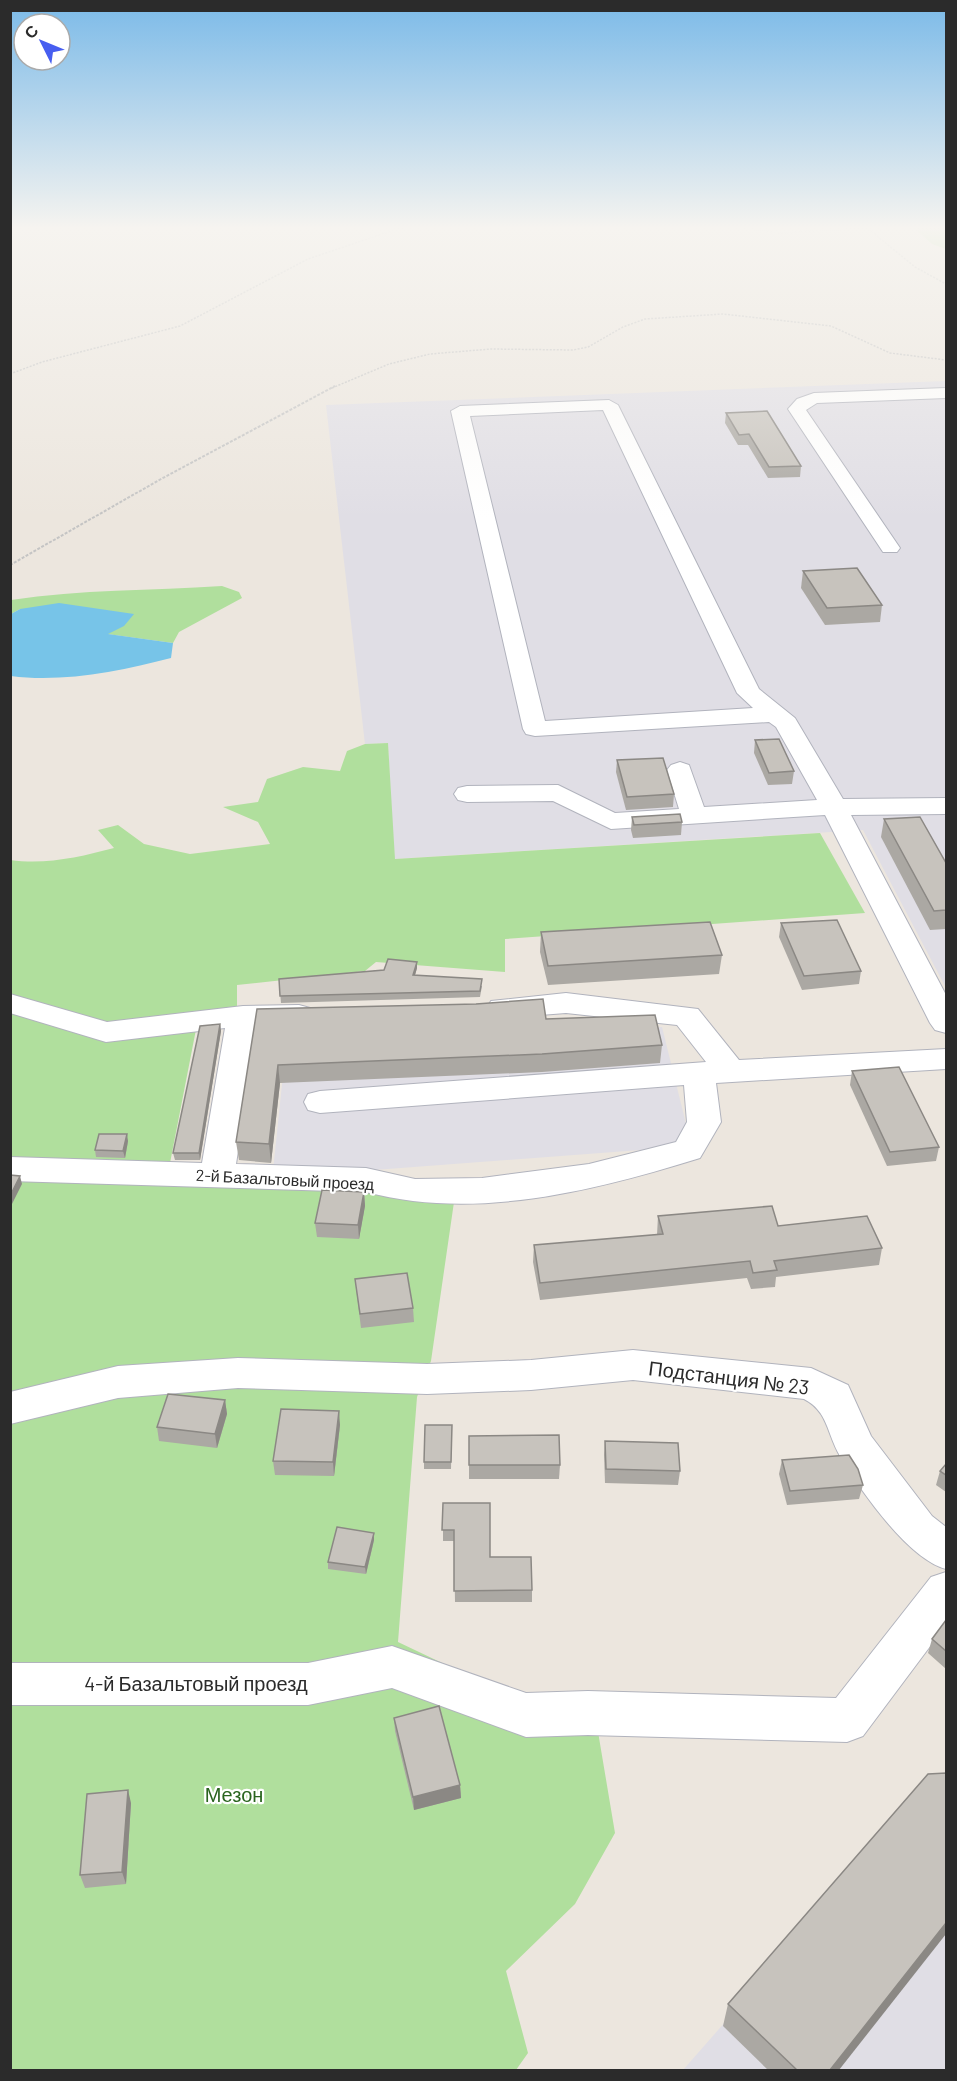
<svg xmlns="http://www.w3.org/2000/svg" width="957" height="2081" font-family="Barlow,sans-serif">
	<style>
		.industrial { fill: #e0dee5 }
		.green { fill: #b0df9d }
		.water { fill: #77c4e8 }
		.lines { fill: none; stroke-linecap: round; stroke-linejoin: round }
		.minor-casing { stroke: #b1b3bd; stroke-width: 2 }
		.path-far1 { stroke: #c4c4c4; stroke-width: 1.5; stroke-dasharray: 2 1.5; stroke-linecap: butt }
		.path { stroke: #c4c4c4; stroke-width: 2; stroke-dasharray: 3 1.5; stroke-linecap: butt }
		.minor { fill: #fff; fill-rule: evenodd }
		.wall { fill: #aba8a3 }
		.shaded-wall { fill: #8b8884 }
		.building { fill: #c7c3bd; stroke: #8b8884; stroke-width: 1.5 }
		.labels { text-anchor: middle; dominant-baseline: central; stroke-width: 4.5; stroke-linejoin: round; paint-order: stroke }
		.street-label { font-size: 16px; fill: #2b2b2b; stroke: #fff }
		.near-street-label { font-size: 20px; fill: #2b2b2b; stroke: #fff }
		.near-park-label { font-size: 20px; fill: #29641e; stroke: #fff }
	</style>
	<rect width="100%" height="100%" fill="#ece6de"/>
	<!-- industrial -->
	<g class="industrial">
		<path d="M946 381V988L863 830 394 859 388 743 365 744 326 405Z"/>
		<path d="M662 1027 688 1132 667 1148 361 1171H273L286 1046Z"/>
		<path d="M946 1797V2070H683L856 1873Z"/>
	</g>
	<!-- green -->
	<g class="green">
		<path d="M913 227H946V249L932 244Z"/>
		<path d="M222 586 239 592 242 598 179 632 173 643 107 634 20 609 11 614V600C81 589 151 591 222 586Z"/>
		<path d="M388 743 395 859 820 833 865 913 505 939V972L376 962 365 971 237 985V1012L199 1014 170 1163 454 1202 431 1361 417 1397 398 1642 516 1698 593 1702 615 1833 575 1904 506 1971 528 2053 516 2070H11L10 860C46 865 80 857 114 848L98 830 118 825 144 844 190 854 270 844 258 822 223 807 258 802 267 779 303 767 340 771 347 751 365 744Z"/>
	</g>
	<!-- water -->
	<path class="water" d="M59 603 134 614 124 626 108 634 173 643 171 658C121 671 62 683 11 676V614L20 609Z"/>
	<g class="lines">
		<!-- minor casing -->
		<g class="minor-casing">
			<g id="minor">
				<path d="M946 388V398L817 403 806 410 900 548 897 552H883L788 409 797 399 814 393Z"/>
				<path d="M609 400 618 405 759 689 795 718 843 799 946 798V814L851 815 946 995V1033L935 1030 930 1023 825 815 611 829 553 801 467 802 458 800 454 794 458 788 467 786 558 785 615 813 679 809 667 770 671 765 680 762 689 765 704 807 817 800 776 727 769 722 535 736 526 734 523 729 451 411 460 406ZM603 410 737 693 753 708 545 721 470 416Z"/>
				<path d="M566 993 698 1009 739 1060 946 1049V1069L716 1083 721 1122 700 1158C594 1191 475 1221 366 1192L10 1181V1157L202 1163 225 1028 106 1042 10 1013V994L107 1022 243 1006 299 1005 310 1008 314 1015 310 1022 299 1025 257 1026 236 1164 366 1168 415 1179 482 1178 589 1164 676 1142 687 1122 684 1085 320 1113 308 1110 304 1102 308 1094 320 1091 706 1062 677 1025 566 1013 502 1018 491 1015 487 1008 491 1001Z"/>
				<path d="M633 1350 811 1368 848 1385 871 1436 932 1516 946 1527V1569C908 1559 861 1491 840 1456 827 1434 828 1411 804 1399L633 1380 531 1390 427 1394 238 1388 118 1398 10 1424V1392L118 1366 238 1358 427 1364 531 1360Z"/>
				<path d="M946 1572V1625L863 1736 847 1742 588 1735 526 1737 392 1688 308 1705H10V1663H308L392 1646 526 1693 588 1691 836 1698 931 1577Z"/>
			</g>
		</g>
		<!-- path-far1 -->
		<g class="path-far1">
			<path d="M739 227 781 233 868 228"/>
			<path d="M866 227 915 267 946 284"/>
			<path d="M10 374 42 362 180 326 308 259 403 227"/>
			<path d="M332 388 389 364 430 354 491 349 573 350 588 347 623 327 645 319 723 314 831 326 890 353 946 360"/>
		</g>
		<!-- path -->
		<path class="path" d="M10 565 161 479 335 386"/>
		<!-- minor -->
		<use href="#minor" class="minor"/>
	</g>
	<!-- wall -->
	<g class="wall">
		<path d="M726 413 801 466 800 477 768 478 748 445H738L725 423Z"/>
		<path d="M803 571 882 605 880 622 825 625 801 588Z"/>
		<path d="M755 740 794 771 792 784 768 785 754 753Z"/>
		<path d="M617 760 674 794 673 807 626 810 616 772Z"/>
		<path d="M632 817 682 822 681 835 633 838 631 830Z"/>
		<path d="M884 819 946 863V929L930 930 881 837Z"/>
		<path d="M781 923 861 971 859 984 802 990 779 937Z"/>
		<path d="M541 932 722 955 719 974 548 985 540 952Z"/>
		<path d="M417 962V968L415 975 482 986 480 997 281 1003 279 979 384 970Z"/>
		<path d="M257 1009 546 1019 662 1045 660 1063 542 1072 280 1083 271 1163 239 1160 236 1142Z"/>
		<path d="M220 1024 221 1031 200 1160H175L173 1153Z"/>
		<path d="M852 1071 939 1147 936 1161 887 1166 850 1085Z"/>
		<path d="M128 1141 125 1158 96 1157 95 1150Z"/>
		<path d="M364 1192 365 1206 359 1239 317 1237 315 1223Z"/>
		<path d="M658 1216 778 1226 882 1248 879 1265 776 1277 775 1287 751 1289 747 1278 540 1300 533 1262 534 1245 657 1235Z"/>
		<path d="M355 1279 413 1308 414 1322 361 1328Z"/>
		<path d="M225 1400 227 1414 217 1448 159 1441 157 1427Z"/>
		<path d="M340 1425 334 1476 275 1475 273 1461Z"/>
		<path d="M452 1425 451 1469H424V1462Z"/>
		<path d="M469 1436 560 1465 559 1479H469Z"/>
		<path d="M605 1441 680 1471 678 1485 605 1483 604 1455Z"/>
		<path d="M782 1460 863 1485 859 1499 787 1505 779 1474Z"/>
		<path d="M946 1464V1492L936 1485 940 1471Z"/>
		<path d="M443 1503 490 1557 532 1590V1602H455L454 1541H443Z"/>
		<path d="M374 1533V1540L366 1574 328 1569V1562Z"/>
		<path d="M946 1620V1669L928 1653 932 1639Z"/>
		<path d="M394 1718 460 1785 461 1798 414 1810 395 1731Z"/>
		<path d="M131 1803 126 1884 85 1888 80 1875Z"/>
		<path d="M728 2004 839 2070H768L723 2026Z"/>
	</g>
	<!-- shaded-wall -->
	<g class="shaded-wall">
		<path d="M417 962V968L413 982V975Z"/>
		<path d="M220 1024 221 1031 200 1160 199 1153Z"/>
		<path d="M278 1065 280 1083 271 1163 269 1144Z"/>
		<path d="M127 1134 128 1141 125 1158 123 1151Z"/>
		<path d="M20 1176 22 1184 12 1204 10 1196Z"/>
		<path d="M364 1192 365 1206 359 1239 358 1225Z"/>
		<path d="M225 1400 227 1414 217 1448 215 1434Z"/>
		<path d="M339 1411 340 1425 334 1476 333 1462Z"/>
		<path d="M374 1533V1540L366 1574 365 1567Z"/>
		<path d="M460 1785 461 1798 414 1810 413 1797Z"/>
		<path d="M128 1790 131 1803 126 1884 122 1872Z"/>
		<path d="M946 1923V1934L839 2070H830Z"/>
	</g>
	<!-- building -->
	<g class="building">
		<path d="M767 411 801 466 769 467 749 434 739 435 726 413Z"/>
		<path d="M857 568 882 605 827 608 803 571Z"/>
		<path d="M779 739 794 771 769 773 755 740Z"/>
		<path d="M663 758 674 794 627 797 617 760Z"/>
		<path d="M680 814 682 822 634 825 632 817Z"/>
		<path d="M920 817 946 863V910L934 911 884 819Z"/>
		<path d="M837 920 861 971 804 976 781 923Z"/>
		<path d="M710 922 722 955 548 966 541 932Z"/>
		<path d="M388 959 417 962 413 975 482 979 480 991 280 996 279 979 384 970Z"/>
		<path d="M543 999 546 1019 655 1015 662 1045 542 1054 278 1065 269 1144 236 1142 257 1009 476 1004Z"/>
		<path d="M220 1024 199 1153H173L200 1026Z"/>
		<path d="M899 1067 939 1147 890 1152 852 1071Z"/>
		<path d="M99 1134H127L123 1151 95 1150Z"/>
		<path d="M10 1175 20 1176 10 1196Z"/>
		<path d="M322 1190 364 1192 358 1225 315 1223Z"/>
		<path d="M772 1206 778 1226 867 1216 882 1248 774 1261 777 1270 753 1273 750 1261 540 1283 534 1245 663 1234 658 1216Z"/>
		<path d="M407 1273 413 1308 360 1314 355 1279Z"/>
		<path d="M168 1394 225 1400 215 1434 157 1427Z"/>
		<path d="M281 1409 339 1411 333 1462 273 1461Z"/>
		<path d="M425 1425H452L451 1462H424Z"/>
		<path d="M559 1435 560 1465H469V1436Z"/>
		<path d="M605 1441 678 1443 680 1471 606 1469Z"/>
		<path d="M849 1455 858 1469 863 1485 790 1491 782 1460Z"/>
		<path d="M946 1464V1475L940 1471Z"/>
		<path d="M443 1503H490V1557H531L532 1590 454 1591V1530H442Z"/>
		<path d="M337 1527 374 1533 365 1567 328 1562Z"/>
		<path d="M946 1620V1651L932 1639Z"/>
		<path d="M439 1706 460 1785 413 1797 394 1718Z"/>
		<path d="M946 1773V1923L830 2070H797L728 2004 928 1774Z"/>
		<path d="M128 1790 122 1872 80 1875 87 1794Z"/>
	</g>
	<!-- sky -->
	<linearGradient id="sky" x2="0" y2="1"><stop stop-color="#7bbae8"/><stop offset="0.44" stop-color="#f6f4f0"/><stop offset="1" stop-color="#f6f4f0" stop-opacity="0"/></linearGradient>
	<rect width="957" height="518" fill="url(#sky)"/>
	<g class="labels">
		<!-- street labels -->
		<g class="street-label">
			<text transform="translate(285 1179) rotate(3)">2-й Базальтовый проезд</text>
		</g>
		<!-- near-street labels -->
		<g class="near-street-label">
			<text transform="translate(729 1377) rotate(7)">Подстанция № 23</text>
			<text x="196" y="1683">4-й Базальтовый проезд</text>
		</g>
		<!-- near-park labels -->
		<g class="near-park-label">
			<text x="234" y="1794">Мезон</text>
		</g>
	</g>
	<!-- border -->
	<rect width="957" height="2081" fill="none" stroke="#2b2b2b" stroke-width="24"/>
	<!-- north arrow -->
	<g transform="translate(42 42) rotate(313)"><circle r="28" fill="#ffffff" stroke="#aaaaaa" stroke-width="1.5"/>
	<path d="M0-4.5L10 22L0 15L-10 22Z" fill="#475ef0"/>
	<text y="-9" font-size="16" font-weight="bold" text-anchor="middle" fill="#2b2b2b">С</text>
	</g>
</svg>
